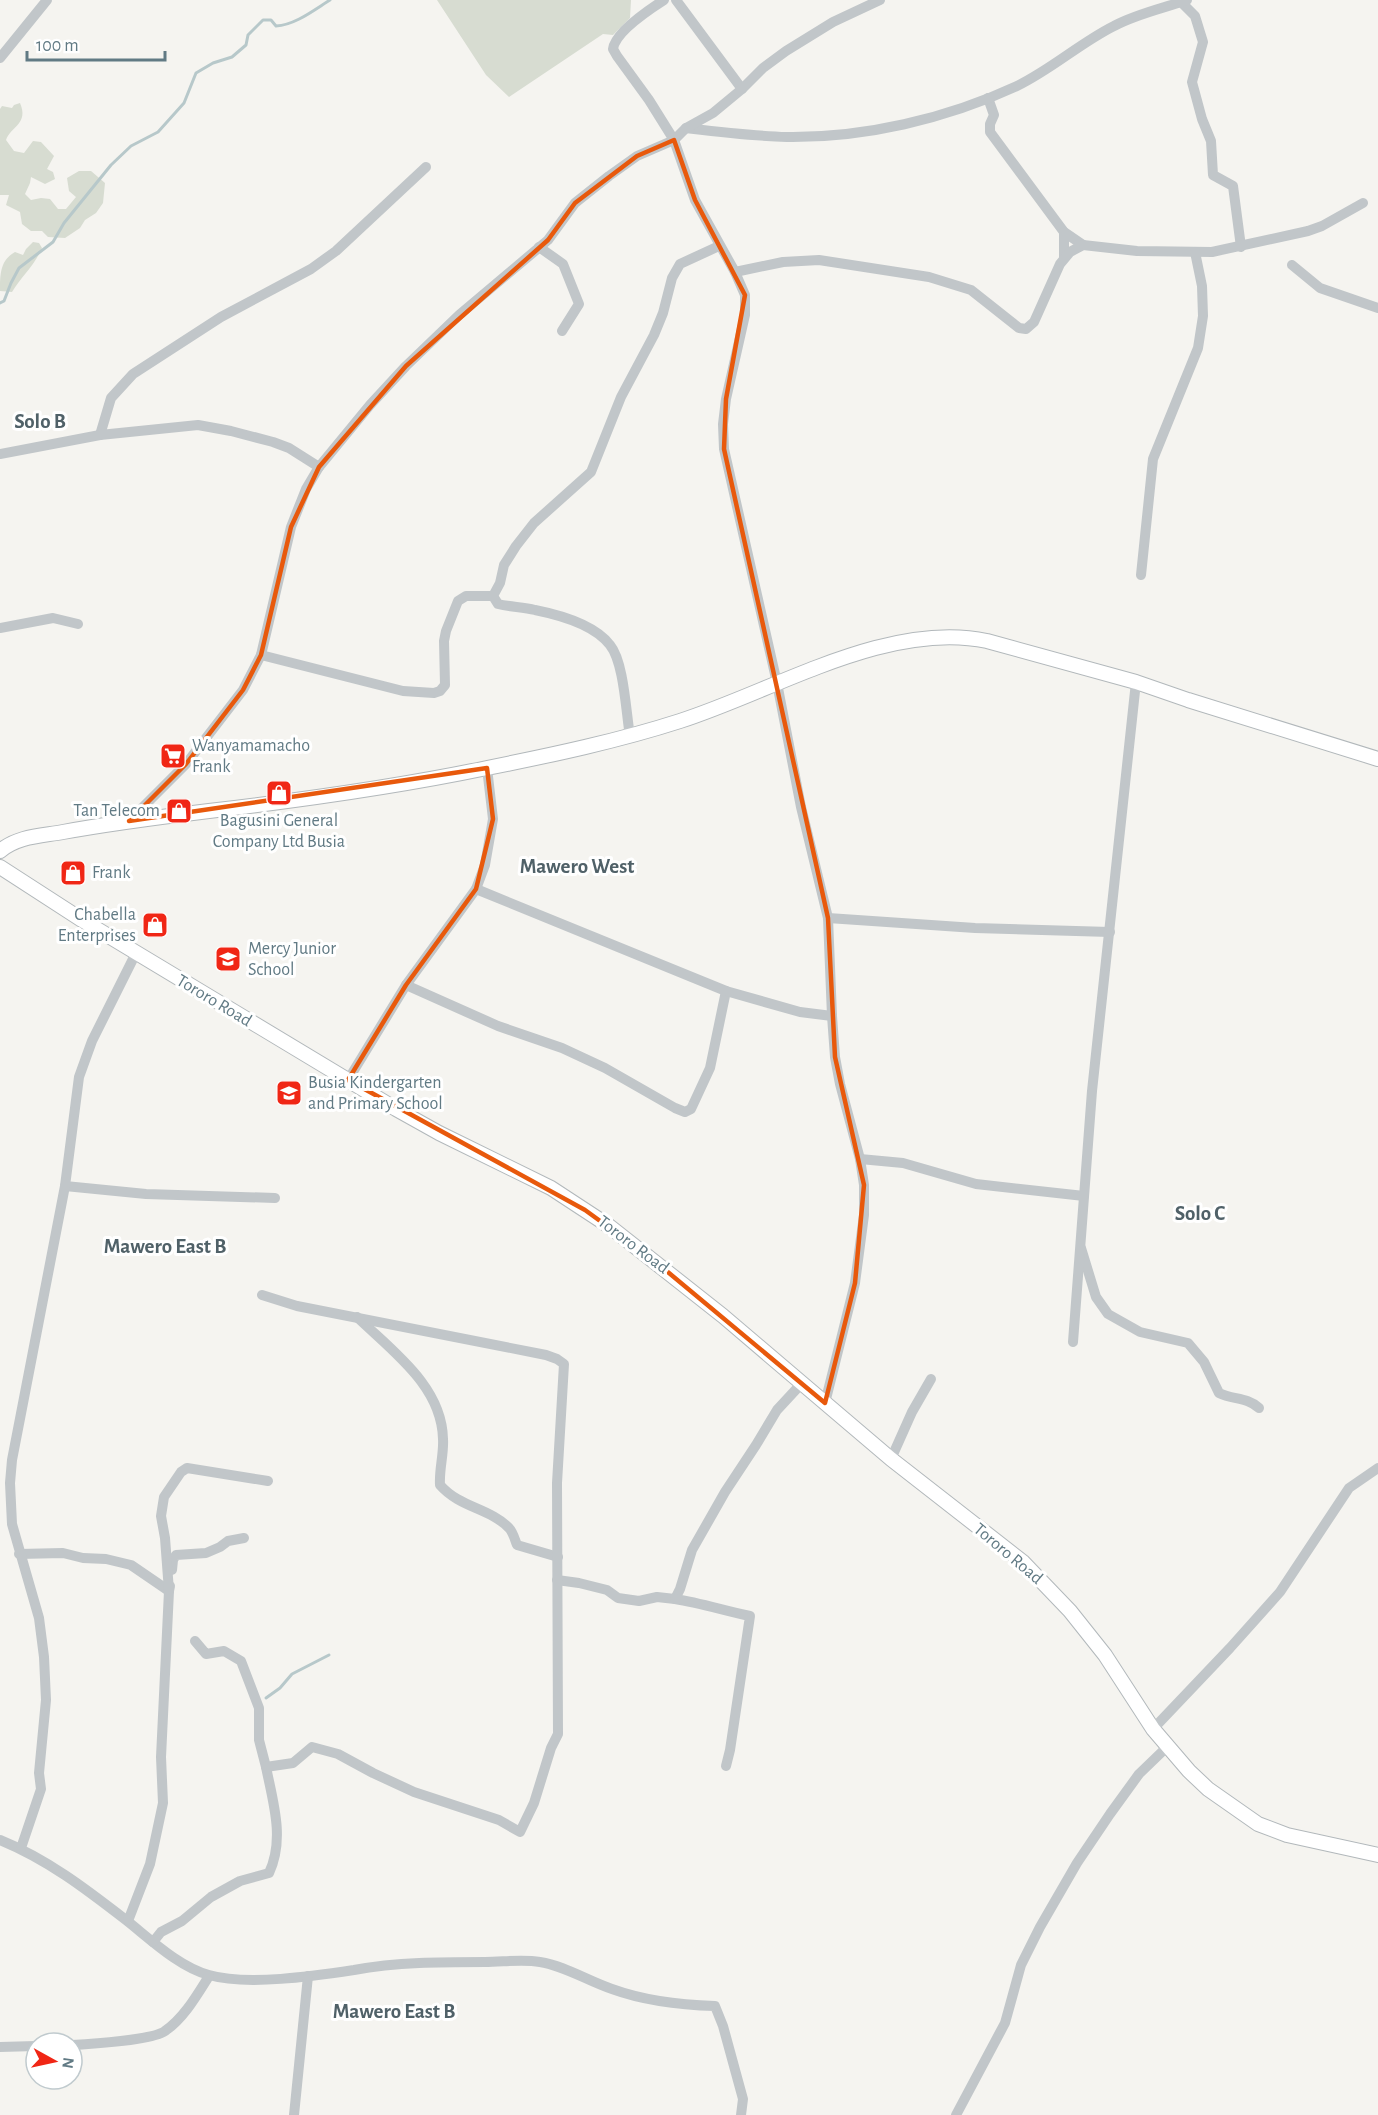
<svg xmlns="http://www.w3.org/2000/svg" width="1378" height="2115" font-family="'Alegreya Sans',sans-serif">
	<style>
		.green { fill: #d7dcd1 }
		.lines { fill: none; stroke-linecap: round; stroke-linejoin: round }
		.stream { stroke: #b7c8ca; stroke-width: 3 }
		.major-casing { stroke: #b2b8bb; stroke-width: 16 }
		.minor { stroke: #c1c6c9; stroke-width: 10 }
		.major { stroke: #fff; stroke-width: 14 }
		.marked { fill: none; stroke: #e8590c; stroke-width: 4.5; stroke-linejoin: round }
		.labels { text-anchor: middle; dominant-baseline: central; stroke-width: 6; stroke-linejoin: round; paint-order: stroke }
		.poi-label { font-size: 18px; fill: #617a84; stroke: #fff; text-anchor: start }
		.street-label { font-size: 18px; fill: #617a84; stroke: #fff }
		.quarter-label { font-size: 21px; font-weight: bold; fill: #506168; stroke: #fff }
	</style>
	<rect width="100%" height="100%" fill="#f5f4f0"/>
	<!-- green -->
	<g class="green">
		<path d="M437 0H631L630 18 613 35 603 34 509 97 486 75Z"/>
		<path d="M20 103C29 124 11 126 6 140L14 151 24 153 33 141 41 142 54 156 47 169 53 172 55 179 45 184 31 177 30 183 25 194 31 200 41 198 50 199 58 209H66L76 197 69 191 67 178 79 171H91L105 183 103 203 96 213 85 220 80 228 65 238 48 237 42 231H31L22 224 20 212 6 205 9 195H0V109L2 106 12 108 14 105Z"/>
		<path d="M33 242 39 243 42 248C35 265 21 277 12 292L0 291C0 275 0 260 15 252L23 255 26 249Z"/>
	</g>
	<g class="lines">
		<!-- stream -->
		<g class="stream">
			<path d="M0 303 4 301 11 283 19 268 53 242 64 223 111 165 131 146 158 132 184 103 196 73 213 63 232 57 246 45 248 35 263 20H271L276 26C295 25 314 10 330 0"/>
			<path d="M266 1698 280 1688 292 1674 329 1655"/>
		</g>
		<!-- major casing -->
		<g class="major-casing">
			<g id="major">
				<path d="M0 851C18 836 41 836 63 832 112 823 160 817 209 811 302 800 396 787 487 768 552 755 618 741 680 721 774 691 888 620 987 641L1136 682 1188 700 1378 759"/>
				<path d="M0 867 82 920 396 1109 439 1133 551 1188 609 1226 723 1316 891 1459 1023 1562 1070 1611 1105 1655 1153 1729 1189 1771 1208 1789 1258 1824 1287 1835 1378 1855"/>
			</g>
		</g>
		<!-- minor -->
		<g class="minor">
			<path d="M664 0C650 9 615 32 613 49L617 56 649 100 674 140 695 200 735 272 745 295V315L726 399 723 424 724 449 777 683 801 807 828 918 832 1016 835 1057 840 1084 860 1159 864 1185V1215L855 1283 825 1403"/>
			<path d="M676 0 742 89"/>
			<path d="M1179 0 1195 16 1203 42 1192 82 1202 119 1211 141 1213 175 1233 186 1241 247"/>
			<path d="M0 58 47 0"/>
			<path d="M988 98 994 115 990 124V132L1064 232 1083 245"/>
			<path d="M686 128C720 132 753 136 787 137 864 138 946 119 1017 86 1052 69 1080 43 1114 26 1136 14 1164 8 1187 0"/>
			<path d="M539 247 563 264 579 304 562 331"/>
			<path d="M1064 257V232"/>
			<path d="M1292 265 1320 288 1378 308"/>
			<path d="M735 272 783 262 819 260 929 277 971 290 1019 328 1026 329 1034 322 1060 264 1070 252 1083 245 1137 251 1212 252 1308 231 1322 226 1363 203"/>
			<path d="M100 435 111 398 133 374 221 317 311 269 336 251 426 167"/>
			<path d="M0 454 100 435 198 425 231 431 273 442 289 448 319 467"/>
			<path d="M1141 575 1153 459 1198 348 1203 316 1202 286 1195 252"/>
			<path d="M0 628 53 618 78 624"/>
			<path d="M261 655 403 691 434 693 440 691 445 685 444 641 446 631 458 601 466 596H493"/>
			<path d="M630 736C626 713 624 662 610 645 594 624 560 615 535 610 523 607 510 607 498 604L493 596 500 583 504 565 516 546 534 523 591 472 621 397 654 335 663 313 672 278 680 264 719 246"/>
			<path d="M129 821 186 764 243 690 261 655 291 527 306 489 319 467 370 405 406 366 459 315 548 240 575 203 609 176 637 156 674 140 686 128 713 113 742 89 763 68 786 51 833 22 880 0"/>
			<path d="M476 889 485 865 493 819 487 768"/>
			<path d="M828 918 975 928 1110 932"/>
			<path d="M406 985 498 1026 562 1048 605 1068 675 1108 685 1112 691 1109 710 1068 726 991"/>
			<path d="M348 1080 406 985 476 889 726 991 800 1012 832 1016"/>
			<path d="M860 1159 903 1163 976 1184 1084 1196"/>
			<path d="M65 1186 146 1194 275 1198"/>
			<path d="M1081 1248 1096 1297 1108 1314 1140 1332 1188 1343 1204 1362 1219 1393C1233 1400 1247 1397 1259 1408"/>
			<path d="M357 1317C392 1351 442 1386 443 1439 444 1454 439 1469 440 1485 460 1508 490 1508 509 1528 513 1532 515 1540 517 1545L558 1557"/>
			<path d="M1073 1342 1092 1091 1136 682"/>
			<path d="M891 1459 912 1412 931 1379"/>
			<path d="M19 1554 63 1553 83 1558 106 1559 131 1565 169 1591 170 1586"/>
			<path d="M172 1570 173 1560 176 1555 206 1553 220 1547 228 1541 244 1538"/>
			<path d="M557 1580 579 1583 607 1590 618 1598 639 1601 657 1597 675 1599 680 1589 692 1550 725 1492 756 1445 777 1410 802 1383"/>
			<path d="M675 1599C701 1603 725 1611 750 1616L730 1750 726 1766"/>
			<path d="M195 1641 206 1654 224 1651 241 1661 259 1708V1740L266 1767"/>
			<path d="M1153 1729 1230 1648 1280 1592 1349 1488 1378 1468"/>
			<path d="M0 1840C47 1859 86 1889 126 1920 150 1939 179 1967 209 1975 247 1986 314 1976 354 1970 397 1962 441 1962 485 1962 503 1962 522 1959 540 1962 565 1966 588 1981 612 1989 645 2001 680 2005 715 2006L723 2026 743 2099 741 2115"/>
			<path d="M21 1848 41 1789 39 1773 46 1700 44 1657 39 1618 12 1524 10 1483 12 1460 65 1186 79 1077 92 1041 136 953"/>
			<path d="M128 1921 150 1864 163 1803 161 1757 169 1591 165 1538 161 1516 164 1497 181 1472 187 1468 268 1481"/>
			<path d="M153 1942 161 1932 182 1921 211 1897 240 1881 269 1873C285 1839 273 1802 266 1767L293 1763 312 1747 338 1754 373 1773 414 1792 499 1820 520 1832 534 1803 551 1748 558 1734 557 1483 564 1364 557 1359 546 1355 297 1306 262 1295"/>
			<path d="M72 2045C90 2044 153 2040 165 2031 184 2018 197 1995 209 1976"/>
			<path d="M0 2047 36 2046"/>
			<path d="M294 2115 308 1976"/>
			<path d="M956 2115 1005 2023 1021 1965 1040 1927 1077 1863 1110 1814 1139 1774 1167 1747"/>
		</g>
		<!-- major -->
		<use href="#major" class="major"/>
	</g>
	<!-- marked area -->
	<path class="marked" d="M674 140 695 200 745 295 726 399 724 449 828 918 835 1057 864 1185 855 1283 825 1403 651 1258 585 1210 348 1080 406 985 476 889 493 819 487 768 129 821 186 764 243 690 261 655 291 527 319 467 406 366 548 240 575 203 637 156Z"/>
	<!-- icons -->
	<defs>
		<g id="supermarket-square" transform="scale(1.35)"><rect x="-9" y="-9" width="18" height="18" rx="4" fill="#f02615" stroke="#fff"/><path d="M-6-5.5h2.5l.6 2H6L4.5 2H-2.5L-4.4-4H-6ZM-1.5 3.2a1.3 1.3 0 1 0 .1 0ZM3 3.2a1.3 1.3 0 1 0 .1 0Z" fill="#fff"/></g>
		<g id="shop-square" transform="scale(1.35)"><rect x="-9" y="-9" width="18" height="18" rx="4" fill="#f02615" stroke="#fff"/><path d="M-5-2.5h2.3a2.7 3.5 0 0 1 5.4 0H5L5.5 6h-11ZM-1.5-2.5h3a1.5 2.3 0 0 0-3 0Z" fill="#fff"/></g>
		<g id="school-square" transform="scale(1.35)"><rect x="-9" y="-9" width="18" height="18" rx="4" fill="#f02615" stroke="#fff"/><path d="M0-5L7-2L0 1L-7-2ZM-4 1L0 2.5L4 1V4Q0 6-4 4Z" fill="#fff"/></g>
	</defs>
	<g fill-rule="evenodd">
		<use href="#supermarket-square" x="173" y="756"/>
		<use href="#shop-square" x="279" y="793"/>
		<use href="#shop-square" x="179" y="811"/>
		<use href="#shop-square" x="73" y="873"/>
		<use href="#shop-square" x="155" y="925"/>
		<use href="#school-square" x="228" y="959"/>
		<use href="#school-square" x="289" y="1093"/>
	</g>
	<g class="labels">
		<!-- poi labels -->
		<g class="poi-label">
			<text x="192" y="746">Wanyamamacho<tspan x="192" dy="21">Frank</tspan></text>
			<text x="160" y="811" text-anchor="end">Tan Telecom</text>
			<text x="279" y="821" text-anchor="middle">Bagusini General<tspan x="279" dy="21">Company Ltd Busia</tspan></text>
			<text x="92" y="873">Frank</text>
			<text x="136" y="915" text-anchor="end">Chabella<tspan x="136" dy="21">Enterprises</tspan></text>
			<text x="248" y="949">Mercy Junior<tspan x="248" dy="21">School</tspan></text>
			<text x="308" y="1083">Busia Kindergarten<tspan x="308" dy="21">and Primary School</tspan></text>
		</g>
		<!-- street labels -->
		<g class="street-label">
			<text transform="translate(214 1001) rotate(31)">Tororo Road</text>
			<text transform="translate(633 1245) rotate(37)">Tororo Road</text>
			<text transform="translate(1008 1554) rotate(40)">Tororo Road</text>
		</g>
		<!-- quarter labels -->
		<g class="quarter-label">
			<text x="40" y="421">Solo B</text>
			<text x="577" y="866">Mawero West</text>
			<text x="1200" y="1213">Solo C</text>
			<text x="165" y="1246">Mawero East B</text>
			<text x="394" y="2011">Mawero East B</text>
		</g>
	</g>
	<!-- north arrow -->
	<g transform="translate(54 2061) rotate(98)"><circle r="28" fill="#ffffff" stroke="#c0cace" stroke-width="1.5"/>
	<path d="M0-4.5L10 22L0 15L-10 22Z" fill="#f02615"/>
	<text y="-9" font-size="16" font-weight="bold" text-anchor="middle" fill="#617a84">N</text>
	</g>
	<!-- scale -->
	<path d="M27 51v9h138v-9" fill="none" stroke="#617a84" stroke-width="3"/>
	<text x="36" y="51" font-size="18" fill="#617a84" stroke="#ffffff" stroke-width="4.5" paint-order="stroke">100 m</text>
</svg>
